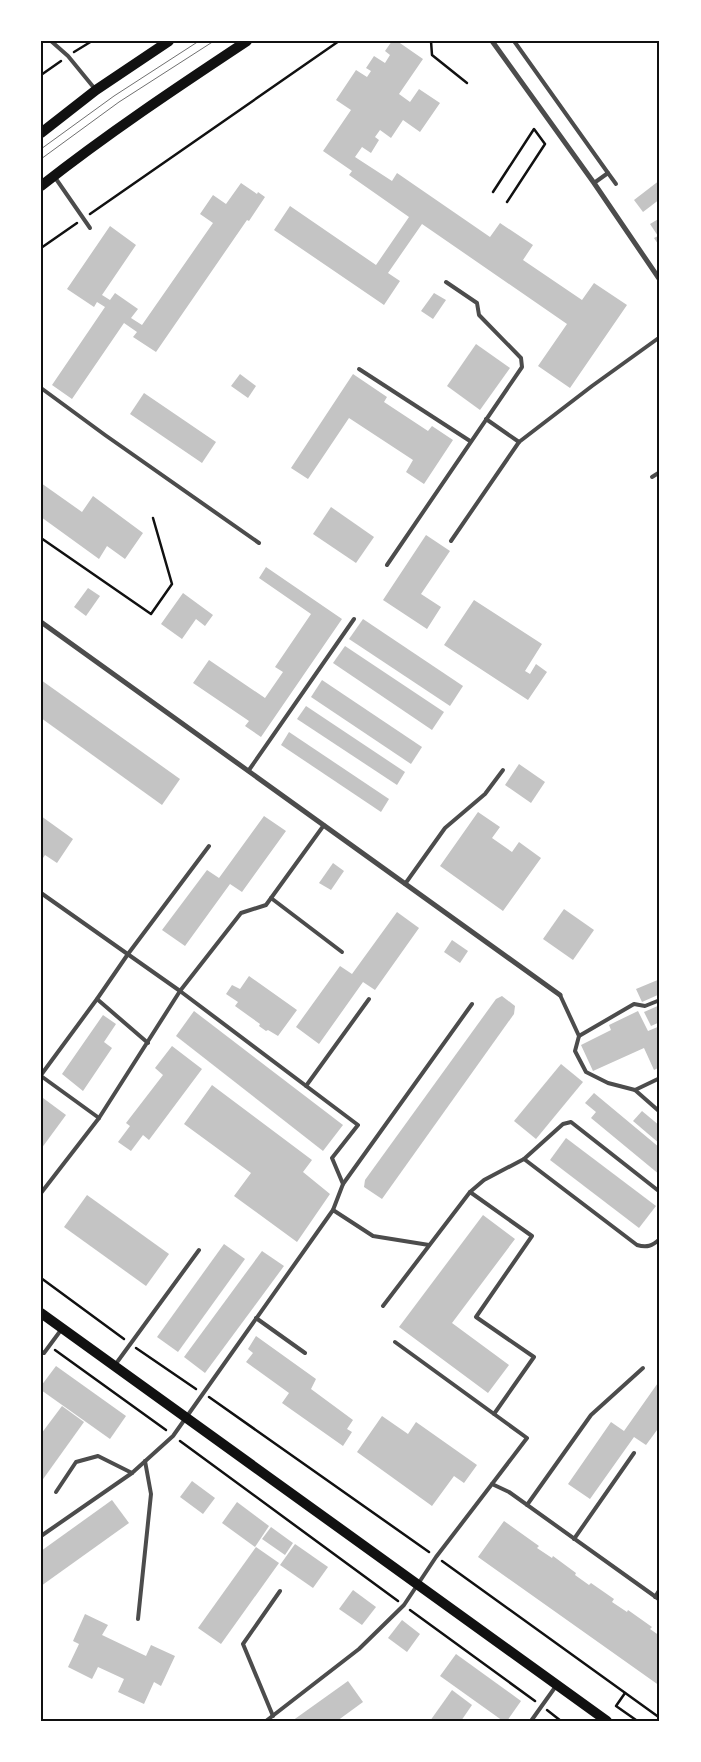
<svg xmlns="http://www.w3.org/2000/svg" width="701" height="1762" font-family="Manrope,sans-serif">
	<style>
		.building { fill: #c4c4c4 }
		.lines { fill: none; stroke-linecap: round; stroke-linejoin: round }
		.path { stroke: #111; stroke-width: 2.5 }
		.service { stroke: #4c4c4c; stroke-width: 4 }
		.minor { stroke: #4c4c4c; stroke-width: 5 }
		.secondary { stroke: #111; stroke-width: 10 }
		.tram { stroke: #707070; stroke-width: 1 }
		.neatline { fill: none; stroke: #111; stroke-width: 2 }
	</style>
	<rect width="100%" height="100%" fill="#fff"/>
	<!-- building -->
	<g class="building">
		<path d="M392 41H397L423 59 399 94 410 102 419 89 440 103 420 132 403 120 391 138 380 130 375 137 379 140 371 153 362 147 355 157 392 181 397 173 490 237 500 223 533 245 523 260 582 300 594 283 627 305 570 388 538 366 567 324 422 224 388 273 400 281 384 305 274 230 290 206 376 265 409 217 349 175 352 171 323 151 351 110 336 100 356 70 367 77 371 71 366 68 374 56 385 63 390 55 385 51Z"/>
		<path d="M660 180V199L643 212 634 200Z"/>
		<path d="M241 183 257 194 258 192 265 197 249 221 247 220 156 352 133 337 137 332 124 323 72 399 52 385 105 307 97 302 94 307 67 289 110 226 136 245 102 295 110 300 115 293 138 309 131 318 142 325 213 223 200 214 213 195 226 204Z"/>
		<path d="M660 218V247L654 238 658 236 650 224Z"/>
		<path d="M434 293 446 300 433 319 421 311Z"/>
		<path d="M476 344 510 368 480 410 447 386Z"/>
		<path d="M240 374 256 386 248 398 231 386Z"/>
		<path d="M353 374 387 397 384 402 428 431 432 426 453 440 424 484 406 472 413 460 349 418 308 479 291 468Z"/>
		<path d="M144 393 216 442 202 463 130 414Z"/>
		<path d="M41 483 82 512 93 496 143 533 125 559 107 546 99 559 41 517Z"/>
		<path d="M331 507 374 537 356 563 313 534Z"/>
		<path d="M426 535 450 551 421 594 441 607 427 629 383 600Z"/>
		<path d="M266 567 342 619 261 737 245 726 249 721 193 683 209 660 265 698 283 672 275 667 311 614 259 578Z"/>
		<path d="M88 588 100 596 86 616 74 607Z"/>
		<path d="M183 593 213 615 205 626 196 619 182 639 161 624Z"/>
		<path d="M474 600 542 644 525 671 530 674 536 664 547 672 528 700 444 645Z"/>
		<path d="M363 619 463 686 450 706 349 639Z"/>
		<path d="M345 646 444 712 432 730 333 663Z"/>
		<path d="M41 680 180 779 162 805 41 718Z"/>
		<path d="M322 680 422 747 411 764 311 697Z"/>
		<path d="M306 706 405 772 397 785 297 719Z"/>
		<path d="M289 732 389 799 381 812 281 745Z"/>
		<path d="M519 764 545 782 531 803 505 785Z"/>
		<path d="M478 812 500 827 492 838 512 852 519 842 541 858 503 911 440 866Z"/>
		<path d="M41 816 73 839 57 863 45 855 41 861Z"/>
		<path d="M264 816 286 831 242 892 230 884 185 946 162 930 207 870 219 878Z"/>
		<path d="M333 863 344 871 331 890 319 883Z"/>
		<path d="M564 909 594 930 573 960 543 939Z"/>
		<path d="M397 912 419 928 375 990 363 982 319 1044 296 1027 340 966 352 974Z"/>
		<path d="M452 940 468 951 460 963 444 952Z"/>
		<path d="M249 976 297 1010 278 1036 268 1030 266 1031 259 1026 260 1024 235 1006 238 1002 226 994 232 985 240 989Z"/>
		<path d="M660 979V994L642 1002 636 989Z"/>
		<path d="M502 996 515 1006 514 1014 382 1199 364 1187 365 1180 496 999Z"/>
		<path d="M660 1005V1022L651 1026 644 1012Z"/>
		<path d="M194 1011 343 1125 323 1151 176 1036Z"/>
		<path d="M638 1011 648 1031 660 1026V1067L654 1070 644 1048 593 1071 581 1045 611 1030 609 1025Z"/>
		<path d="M103 1015 116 1024 104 1042 112 1048 83 1091 62 1074Z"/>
		<path d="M172 1046 202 1069 149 1140 143 1135 131 1151 118 1142 130 1126 126 1123 163 1075 155 1068Z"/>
		<path d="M561 1064 583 1082 536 1139 514 1121Z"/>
		<path d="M212 1085 312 1160 303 1172 330 1194 297 1242 234 1196 251 1173 184 1124Z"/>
		<path d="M594 1093 660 1148V1175L591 1118 596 1112 585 1103Z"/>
		<path d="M43 1098 66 1115 41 1149V1100Z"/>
		<path d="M642 1111 660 1126V1144L633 1121Z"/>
		<path d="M566 1138 656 1206 639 1228 550 1160Z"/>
		<path d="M87 1195 169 1254 146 1286 64 1227Z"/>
		<path d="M483 1215 515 1239 452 1323 509 1365 488 1393 399 1327Z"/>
		<path d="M224 1244 245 1259 178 1352 157 1337Z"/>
		<path d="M262 1251 284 1266 205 1373 184 1357Z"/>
		<path d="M256 1336 316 1379 311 1389 353 1420 347 1429 352 1432 343 1446 282 1403 289 1393 246 1362 253 1353 248 1349Z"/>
		<path d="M56 1366 126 1416 110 1439 41 1390V1386Z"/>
		<path d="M660 1380V1426L646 1445 634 1437 590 1499 568 1484 611 1422 624 1431Z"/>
		<path d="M62 1406 84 1422 41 1482V1434Z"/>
		<path d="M382 1416 408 1434 416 1422 477 1465 464 1483 454 1476 432 1506 357 1452Z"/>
		<path d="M192 1481 215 1498 203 1514 180 1497Z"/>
		<path d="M112 1500 129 1523 41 1586V1551Z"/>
		<path d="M237 1502 269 1526 255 1547 222 1523Z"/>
		<path d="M504 1521 539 1546 537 1548 552 1558 553 1556 576 1573 575 1575 589 1585 591 1583 614 1599 612 1602 627 1612 628 1610 652 1627 650 1629 660 1636V1686L478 1557Z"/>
		<path d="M271 1527 293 1543 285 1555 262 1539Z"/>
		<path d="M295 1544 328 1567 313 1588 280 1565Z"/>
		<path d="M256 1547 279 1563 221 1644 198 1628Z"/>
		<path d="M353 1590 376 1607 362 1625 339 1609Z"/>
		<path d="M85 1614 108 1625 102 1635 146 1656 151 1645 175 1656 161 1686 154 1682 144 1704 118 1692 124 1679 98 1667 92 1679 68 1667 79 1644 73 1641Z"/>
		<path d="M402 1620 420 1634 407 1652 388 1638Z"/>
		<path d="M456 1654 521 1701 507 1721H503L440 1676Z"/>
		<path d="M348 1681 363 1702 337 1721H292Z"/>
		<path d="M452 1690 472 1705 461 1721H430Z"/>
	</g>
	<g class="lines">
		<!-- path -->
		<g class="path">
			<path d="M431 41 432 55 467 83"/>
			<path d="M74 52 92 41"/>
			<path d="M41 75 61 61"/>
			<path d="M493 192 534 129 545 144 507 202"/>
			<path d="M90 214 339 41"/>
			<path d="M41 248 77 223"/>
			<path d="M41 538 151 614 172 584 153 518"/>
			<path d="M41 1278 124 1339"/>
			<path d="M136 1348 196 1389"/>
			<path d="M55 1350 166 1430"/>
			<path d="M209 1397 429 1552"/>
			<path d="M180 1441 398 1601"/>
			<path d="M442 1561 660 1718"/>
			<path d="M410 1610 535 1701"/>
			<path d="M625 1693 616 1706 636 1720"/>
			<path d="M547 1710 561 1721"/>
		</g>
		<!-- service -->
		<g class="service">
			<path d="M51 41 68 56 95 89"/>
			<path d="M514 41 608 173 594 183"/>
			<path d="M608 173 616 184"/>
			<path d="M54 176 90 228"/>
			<path d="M359 369 470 441"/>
			<path d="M41 388 105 435 259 543"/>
			<path d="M486 419 519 442"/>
			<path d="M652 477 660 472"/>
			<path d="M451 541 519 442 592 386 660 337"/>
			<path d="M387 565 522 367 521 358 479 315 477 303 446 282"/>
			<path d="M249 770 354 619"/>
			<path d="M405 884 445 828 485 794 503 770"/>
			<path d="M41 893 180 991 358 1125 332 1158 343 1184"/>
			<path d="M271 898 342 952"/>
			<path d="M560 995 579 1036 575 1051 586 1072 608 1083 635 1090 660 1112"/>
			<path d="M97 999 148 1043"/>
			<path d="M579 1036 634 1004 645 1006 660 1000"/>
			<path d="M41 1075 97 999 128 954 209 846"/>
			<path d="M41 1076 99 1118"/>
			<path d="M306 1086 369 999"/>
			<path d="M635 1090 660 1078"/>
			<path d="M524 1159 637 1245C647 1248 652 1246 660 1239"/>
			<path d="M41 1193 99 1118 180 991 241 913 266 905 324 825"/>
			<path d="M333 1210 343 1184 472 1004"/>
			<path d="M383 1306 470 1192 484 1180 524 1159 563 1124 571 1122 660 1192"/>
			<path d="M256 1318 305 1353"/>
			<path d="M395 1342 494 1414 534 1357 476 1317 532 1236 470 1192"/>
			<path d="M41 1352 44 1353 61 1330"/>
			<path d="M115 1365 199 1250"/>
			<path d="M492 1484 527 1438 494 1414"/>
			<path d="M56 1492 76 1462 98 1456 132 1473"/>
			<path d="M527 1505 591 1415 643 1368"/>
			<path d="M41 1536 132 1473 173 1436 333 1210 373 1236 429 1245"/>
			<path d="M574 1539 634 1453"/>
			<path d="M655 1597 660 1589"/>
			<path d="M138 1619 151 1494 145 1461"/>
			<path d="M273 1716 243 1644 280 1591"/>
			<path d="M266 1721 359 1649 404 1605 436 1557 492 1484 509 1492 660 1600"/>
			<path d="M531 1721 556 1686"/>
		</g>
		<!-- minor -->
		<g class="minor">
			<path d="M492 41 594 183 660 280"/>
			<path d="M41 622 560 995"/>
		</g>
		<!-- secondary -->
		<g class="secondary">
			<path d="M41 133 96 90 169 41"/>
			<path d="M41 186C107 134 176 88 247 41"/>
			<path d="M41 1313 607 1721"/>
		</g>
		<!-- tram -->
		<g class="tram">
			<path d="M41 149 114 96 199 41"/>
			<path d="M41 159 119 102 214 41"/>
		</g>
	</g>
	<!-- border -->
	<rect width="701" height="1762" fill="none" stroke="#ffffff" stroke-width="85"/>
	<rect x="42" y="42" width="616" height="1678" class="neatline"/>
</svg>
